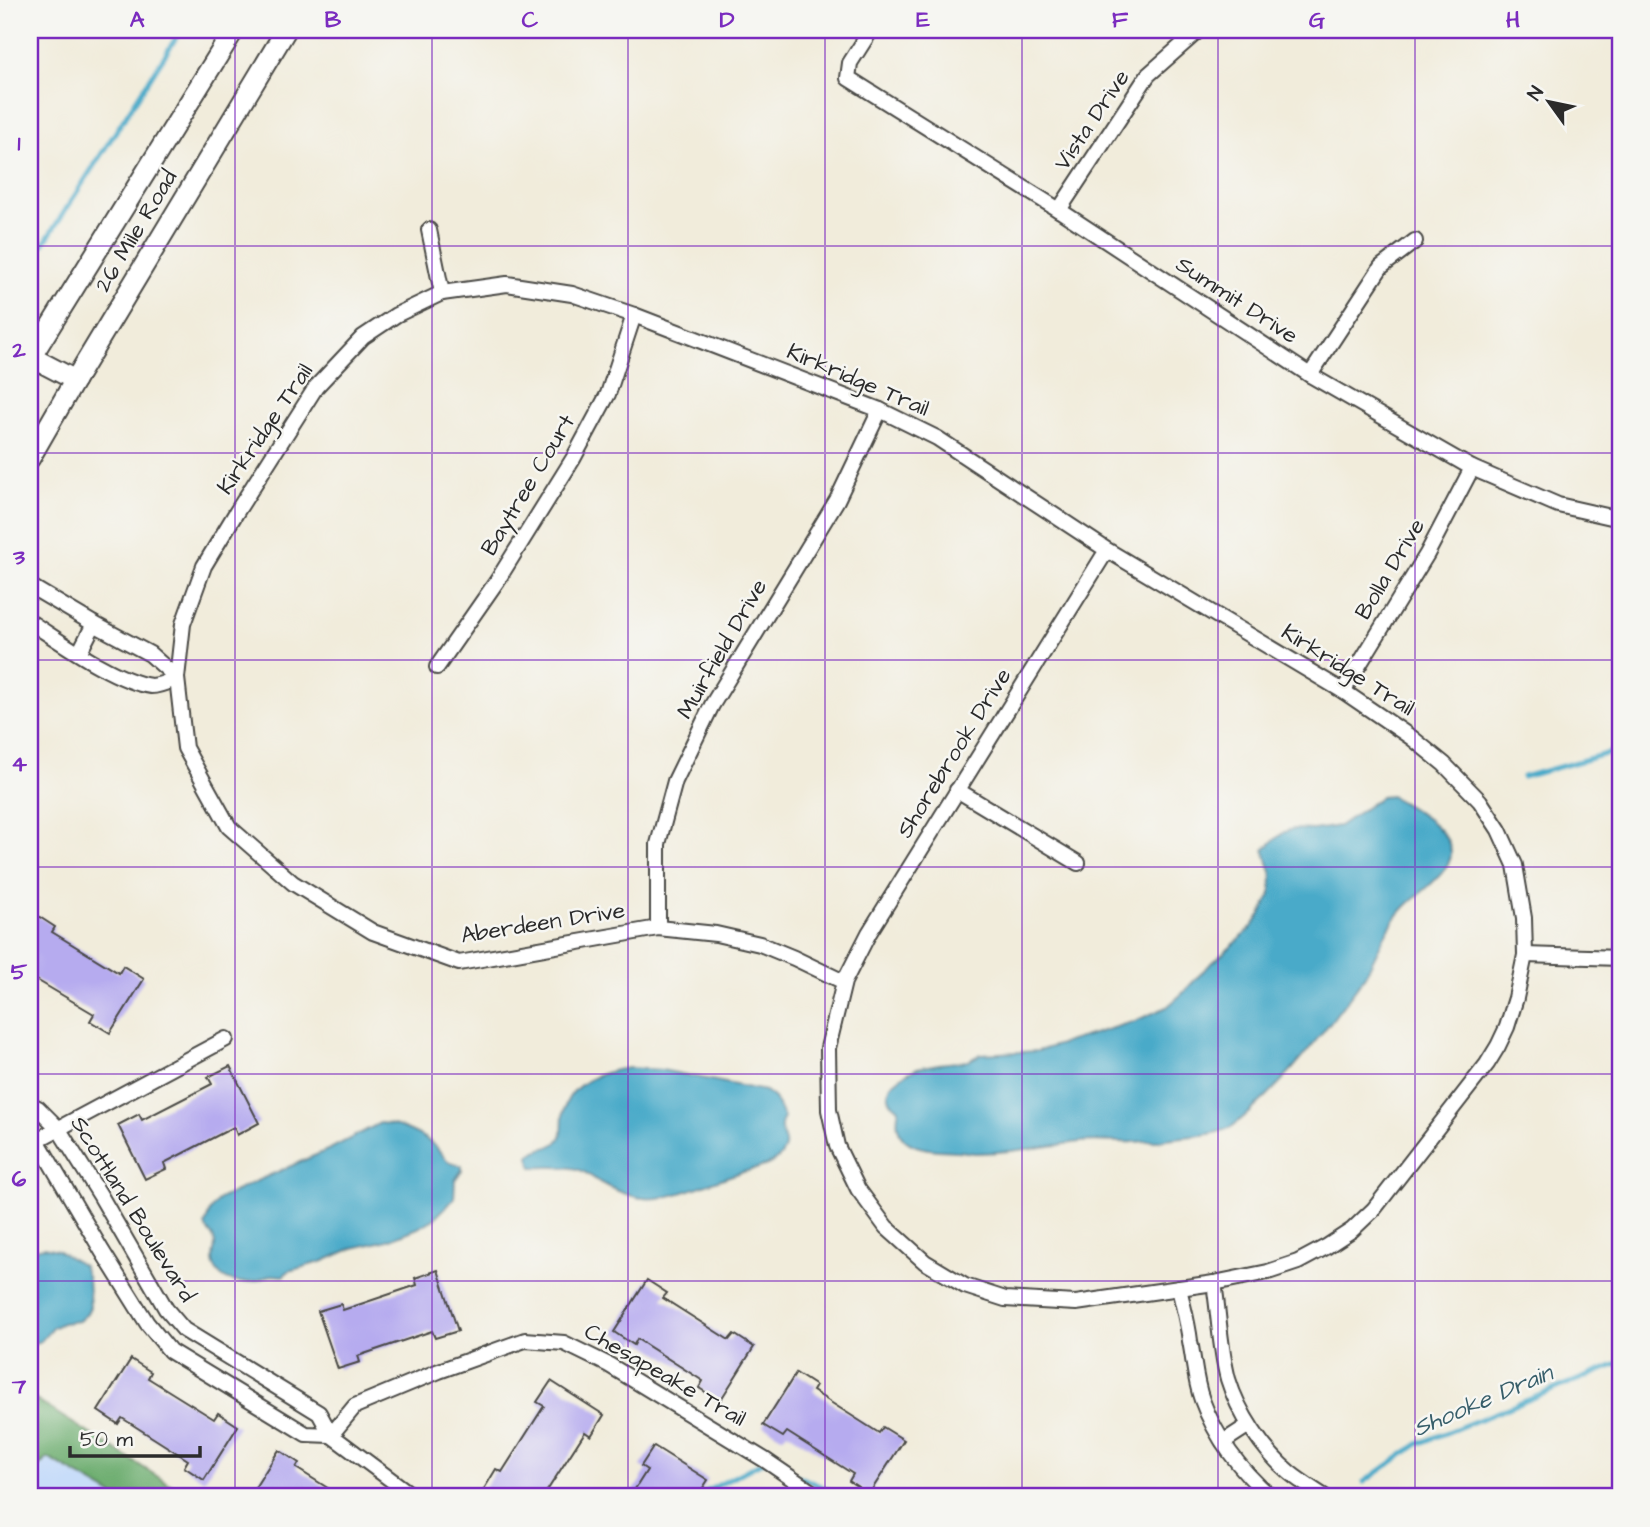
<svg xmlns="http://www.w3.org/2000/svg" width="1650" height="1527" font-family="'Architects Daughter',sans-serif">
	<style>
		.built { fill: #c8ddf9 }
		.forest { fill: #6eae71; stroke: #4c6c4e; stroke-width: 2 }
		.water { fill: #4aaac9; stroke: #3a6a7a; stroke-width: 2 }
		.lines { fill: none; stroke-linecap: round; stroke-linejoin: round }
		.stream { stroke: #4aaac9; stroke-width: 5 }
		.building { fill: #b6abef }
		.minor-casing { stroke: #494845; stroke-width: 18 }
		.secondary-casing { stroke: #494845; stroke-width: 23 }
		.minor { stroke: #fff; stroke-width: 14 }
		.secondary { stroke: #fff; stroke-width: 19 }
		.grid { fill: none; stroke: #7b2cbf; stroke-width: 2; stroke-opacity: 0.55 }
		.labels { text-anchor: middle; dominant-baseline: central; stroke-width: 5; stroke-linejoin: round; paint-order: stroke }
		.street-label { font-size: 23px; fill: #2b2b2b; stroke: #f6f6f2 }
		.water-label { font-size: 24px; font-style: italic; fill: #375e6a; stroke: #f6f6f2 }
		.neatline { fill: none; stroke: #7b2cbf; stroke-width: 2.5 }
		.grid-label { font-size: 23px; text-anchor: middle; font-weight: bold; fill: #7b2cbf }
	</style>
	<rect width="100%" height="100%" fill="#f6f6f2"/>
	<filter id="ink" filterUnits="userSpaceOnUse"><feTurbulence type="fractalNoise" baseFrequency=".0143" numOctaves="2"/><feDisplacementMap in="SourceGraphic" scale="14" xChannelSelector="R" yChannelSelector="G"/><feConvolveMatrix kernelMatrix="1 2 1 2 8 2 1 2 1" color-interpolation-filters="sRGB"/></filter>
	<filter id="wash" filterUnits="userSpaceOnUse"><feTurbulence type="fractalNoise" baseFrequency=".00686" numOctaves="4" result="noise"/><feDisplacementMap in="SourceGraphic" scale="28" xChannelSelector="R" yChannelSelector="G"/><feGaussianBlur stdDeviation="1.57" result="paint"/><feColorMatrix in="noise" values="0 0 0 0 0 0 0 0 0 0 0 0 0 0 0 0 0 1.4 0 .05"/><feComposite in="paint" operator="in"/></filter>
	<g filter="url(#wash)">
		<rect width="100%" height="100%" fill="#f1ecdb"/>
		<!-- built -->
		<path class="built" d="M30 1396 190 1497H30Z"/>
		<!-- forest -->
		<path class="forest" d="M30 1396 190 1497H116L48 1458 30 1475Z"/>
		<!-- water -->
		<g class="water">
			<path d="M30 138C42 152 37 162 30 177Z"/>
			<path d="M1391 796C1410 808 1450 827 1451 853 1452 872 1416 895 1404 908 1385 928 1377 955 1364 977 1354 992 1342 1006 1332 1020 1306 1054 1279 1087 1246 1115 1241 1119 1235 1125 1229 1128 1207 1138 1179 1135 1156 1141 1148 1140 1142 1142 1134 1142 1117 1143 1097 1140 1080 1142 1046 1146 1012 1153 977 1153 970 1153 963 1151 956 1151 927 1150 889 1149 899 1109L890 1101 888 1093 891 1085 901 1077 917 1068 938 1064 968 1061 981 1054 1038 1051 1135 1021 1167 1007 1183 993 1204 970 1240 939 1252 927 1261 914 1271 894 1272 875 1264 849 1284 832 1292 829 1313 830 1339 826 1381 797Z"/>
			<path d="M629 1068 662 1070 765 1091 774 1098 784 1118C774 1132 791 1139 783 1152 781 1157 775 1161 771 1163 760 1169 748 1170 736 1174 711 1181 668 1202 643 1198 630 1197 615 1190 603 1184 595 1180 588 1173 580 1170 566 1165 548 1168 532 1167L529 1156C537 1147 551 1150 558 1141 564 1135 562 1124 563 1115 567 1083 602 1071 629 1068Z"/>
			<path d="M380 1123C398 1124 422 1134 436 1147 441 1152 445 1161 452 1163 455 1165 459 1164 462 1166V1170L455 1180 454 1199 434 1219 418 1228 388 1240 353 1248 324 1261 289 1271 283 1276C280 1276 276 1275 272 1275 267 1276 262 1279 256 1281 240 1284 221 1283 214 1265 211 1257 215 1251 215 1244 215 1236 207 1232 205 1225L210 1211 219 1199 259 1180 332 1148Z"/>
			<path d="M44 1247 57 1250 83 1266 88 1279 90 1307 87 1313 79 1321 62 1323 52 1328 41 1341 32 1344 30 1348V1250Z"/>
		</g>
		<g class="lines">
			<!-- stream -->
			<g class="stream">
				<path d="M30 244 43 245 181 30"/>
				<path d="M1523 777 1620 750"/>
				<path d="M798 1476 845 1497"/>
				<path d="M1364 1482 1418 1444 1620 1363"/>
				<path d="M696 1497 764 1461"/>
			</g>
		</g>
		<g id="blocks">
			<!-- building -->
			<g class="building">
				<path d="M35 914 55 927 52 932 119 973 123 966 144 979 110 1033 90 1021 94 1014 30 976V923Z"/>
				<path d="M230 1066 259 1123 237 1135 234 1127 164 1163 166 1169 145 1179 118 1125 139 1114 142 1120 212 1084 208 1077Z"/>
				<path d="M438 1270 458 1331 435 1338 432 1331 358 1356 360 1362 338 1369 318 1311 341 1304 343 1310 417 1285 415 1278Z"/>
				<path d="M647 1280 667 1293 663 1298 729 1340 734 1334 754 1347 720 1401 699 1388 703 1381 637 1339 634 1345 614 1332Z"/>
				<path d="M131 1359 151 1372 148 1378 214 1419 218 1413 238 1426 204 1480 184 1467 188 1460 122 1418 118 1424 98 1411Z"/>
				<path d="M796 1373 816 1386 813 1391 879 1433 883 1427 904 1440 869 1494 849 1481 853 1474 787 1432 783 1437 763 1425Z"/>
				<path d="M551 1381 604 1415 591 1436 585 1432 543 1497H497L484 1489 496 1469 502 1472 544 1406 537 1402Z"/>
				<path d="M654 1446 708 1480 697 1497H630L647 1470 641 1466Z"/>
				<path d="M279 1450 299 1463 296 1468 342 1497H249Z"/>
			</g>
		</g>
	</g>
	<g filter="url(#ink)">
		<use href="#blocks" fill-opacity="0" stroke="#494845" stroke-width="2"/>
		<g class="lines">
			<!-- minor casing -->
			<g class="minor-casing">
				<g id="minor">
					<path d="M871 30 850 63 848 78 1059 210 1310 375 1472 468 1558 505 1620 519"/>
					<path d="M1059 210 1148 75 1199 30"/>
					<path d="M429 230 442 293"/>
					<path d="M1310 375 1381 267 1415 241"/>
					<path d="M30 586 94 624 150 654 177 678C170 681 160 686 151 686 116 682 61 642 30 622"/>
					<path d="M79 653 94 624"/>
					<path d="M437 667 497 581 573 459 608 394 634 315"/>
					<path d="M1343 691 1427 554 1472 468"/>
					<path d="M957 790 1078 863"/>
					<path d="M658 928V844L675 781 712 705 837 500 880 410"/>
					<path d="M1525 955 1620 958"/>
					<path d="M844 982 794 958 760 944 716 934 658 928 459 963 373 932 293 883 229 827 185 748 177 678 183 624 204 566 236 513 316 387 363 337 396 315 442 293 507 284 572 294 634 315 880 410 937 438 1107 550 1343 691 1412 738 1444 764 1480 801 1499 830 1515 865 1524 918 1525 955 1516 998 1507 1027 1498 1046 1487 1064 1374 1209 1352 1230 1326 1247 1298 1262 1268 1272 1214 1283 1076 1303 1005 1299 965 1286 925 1262 886 1227 858 1189 837 1146 829 1110 828 1048 844 982 869 933 1107 550"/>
					<path d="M30 1104 38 1108 58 1128 100 1195 166 1309 184 1330 319 1413 331 1435 306 1434 170 1351 147 1323 102 1251 37 1140 30 1134"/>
					<path d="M37 1140 226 1039"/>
					<path d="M1214 1283C1219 1315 1220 1349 1228 1379 1238 1412 1263 1451 1290 1473 1301 1482 1313 1489 1325 1497"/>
					<path d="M1179 1288C1183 1306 1188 1323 1190 1341 1194 1361 1195 1381 1202 1400 1216 1438 1241 1471 1271 1497"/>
					<path d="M1223 1442 1249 1425"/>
					<path d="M414 1497 331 1435 355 1406 439 1371 525 1340 564 1343 609 1365 765 1460 819 1497"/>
				</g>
			</g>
			<!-- secondary casing -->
			<g class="secondary-casing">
				<g id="secondary">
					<path d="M31 357 75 380"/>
					<path d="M30 359 234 30"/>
					<path d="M30 458 75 380 286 30"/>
				</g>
			</g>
			<!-- minor -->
			<use href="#minor" class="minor"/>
			<!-- secondary -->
			<use href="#secondary" class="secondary"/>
		</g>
	</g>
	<!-- grid -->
	<path class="grid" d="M235 30V1497M432 30V1497M628 30V1497M825 30V1497M1022 30V1497M1218 30V1497M1415 30V1497M30 246H1620M30 453H1620M30 660H1620M30 867H1620M30 1074H1620M30 1281H1620"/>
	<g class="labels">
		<!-- street labels -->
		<g class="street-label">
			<text transform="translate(1092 120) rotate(-56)">Vista Drive</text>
			<text transform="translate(136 231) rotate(-59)">26 Mile Road</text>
			<text transform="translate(1237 300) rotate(33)">Summit Drive</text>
			<text transform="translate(858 380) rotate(23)">Kirkridge Trail</text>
			<text transform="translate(265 429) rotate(-56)">Kirkridge Trail</text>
			<text transform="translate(528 485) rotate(-59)">Baytree Court</text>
			<text transform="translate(1390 569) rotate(-59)">Bolla Drive</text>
			<text transform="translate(722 649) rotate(-60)">Muirfield Drive</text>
			<text transform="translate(1348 670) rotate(32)">Kirkridge Trail</text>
			<text transform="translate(954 753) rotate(-58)">Shorebrook Drive</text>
			<text transform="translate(543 923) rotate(-9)">Aberdeen Drive</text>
			<text transform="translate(133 1209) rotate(58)">Scottland Boulevard</text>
			<text transform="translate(665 1375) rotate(30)">Chesapeake Trail</text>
		</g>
		<!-- water labels -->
		<g class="water-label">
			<text transform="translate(1483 1401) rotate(-23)">Shooke Drain</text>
		</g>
	</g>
	<!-- margin -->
	<rect width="1650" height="1527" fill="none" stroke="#f6f6f2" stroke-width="77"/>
	<!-- north arrow -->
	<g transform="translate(1549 102) rotate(303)" stroke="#f6f6f2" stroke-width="5" paint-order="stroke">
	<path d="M0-5L12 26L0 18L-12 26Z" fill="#2b2b2b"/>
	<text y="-10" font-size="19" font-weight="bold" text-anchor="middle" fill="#2b2b2b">N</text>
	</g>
	<!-- scale -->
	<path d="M70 1446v10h130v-10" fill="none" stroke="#2b2b2b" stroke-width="3.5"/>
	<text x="80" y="1446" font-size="21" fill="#2b2b2b" stroke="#f6f6f2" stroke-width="5" paint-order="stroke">50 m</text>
	<rect x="38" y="38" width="1574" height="1450" class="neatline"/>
	<g class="grid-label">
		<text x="137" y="27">A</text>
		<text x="333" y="27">B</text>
		<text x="530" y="27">C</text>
		<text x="727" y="27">D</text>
		<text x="923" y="27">E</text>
		<text x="1120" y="27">F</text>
		<text x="1317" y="27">G</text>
		<text x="1513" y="27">H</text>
		<text x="19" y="150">1</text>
		<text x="19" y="357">2</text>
		<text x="19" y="564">3</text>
		<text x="19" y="771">4</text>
		<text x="19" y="979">5</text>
		<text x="19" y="1186">6</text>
		<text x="19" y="1393">7</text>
	</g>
</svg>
